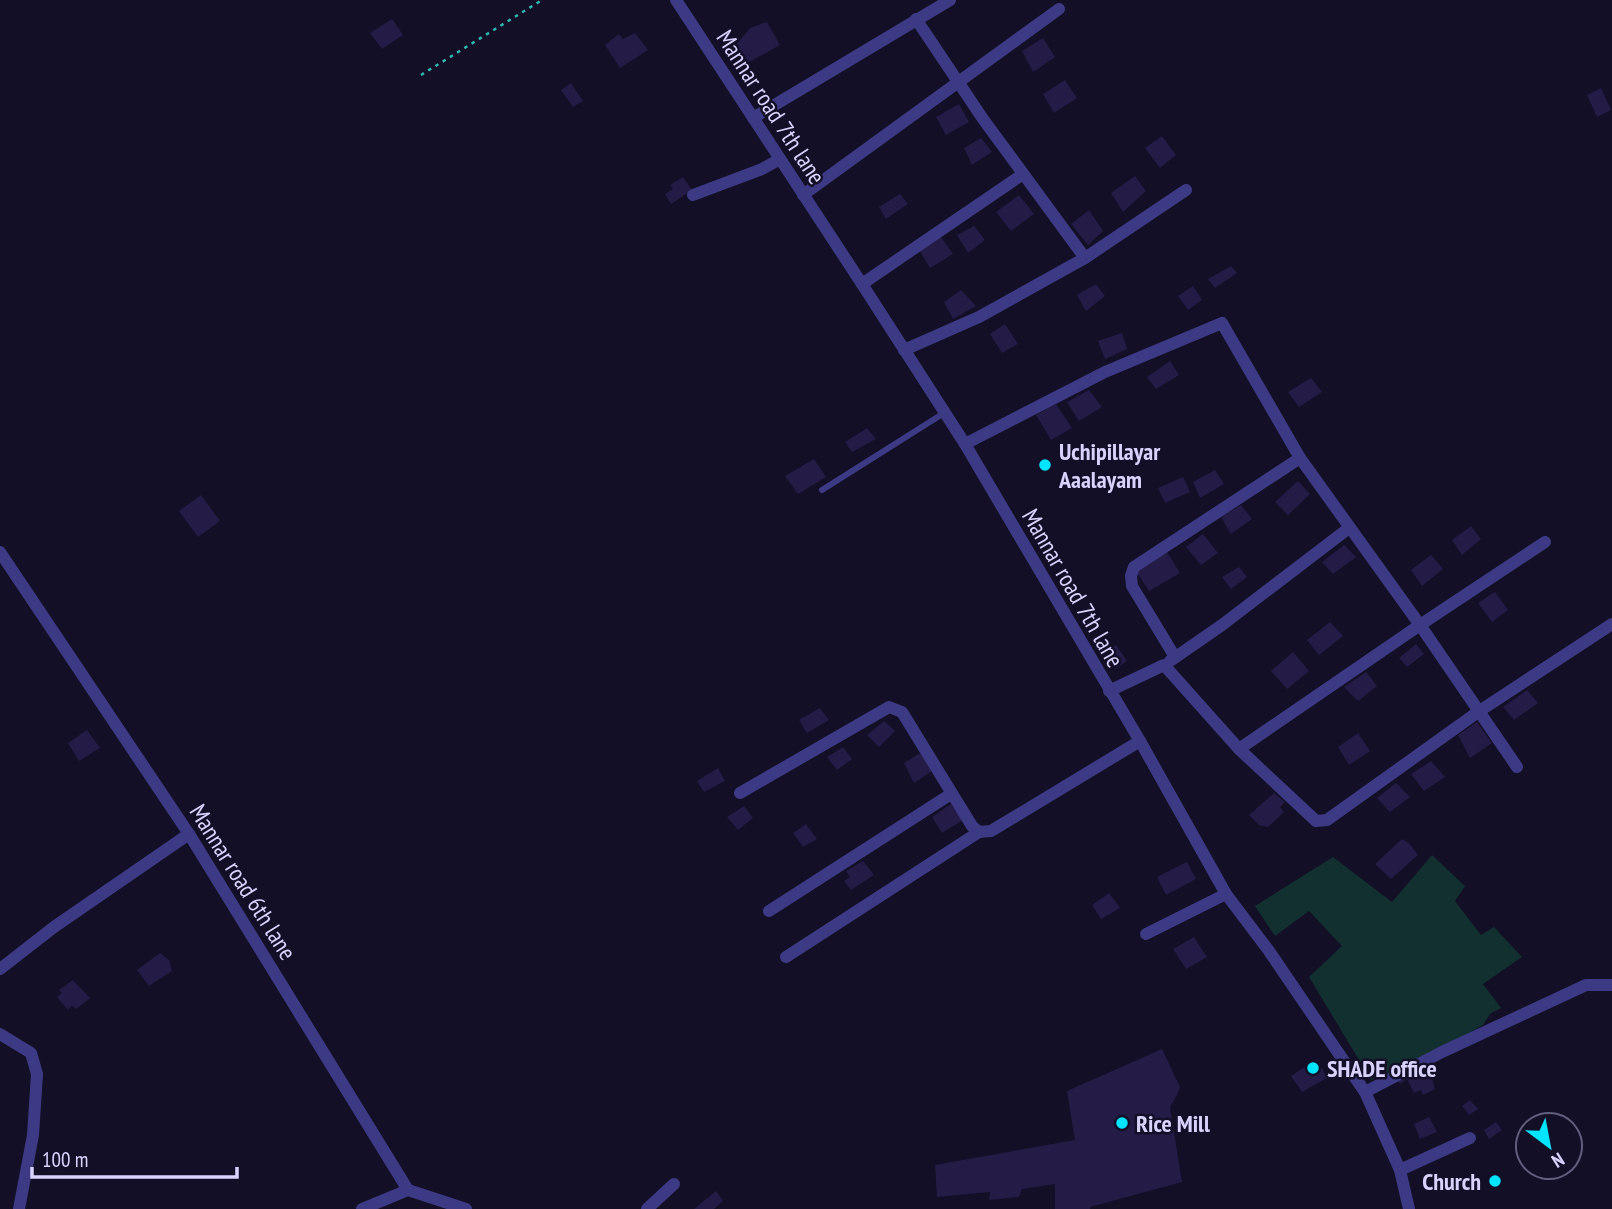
<svg xmlns="http://www.w3.org/2000/svg" width="1612" height="1209" font-family="'PT Sans Narrow',sans-serif">
	<style>
		.green { fill: #12302f }
		.building { fill: #241b47 }
		.lines { fill: none; stroke-linecap: round; stroke-linejoin: round }
		.path { stroke: #2fb8b0; stroke-width: 2.5; stroke-dasharray: 3.5 5; stroke-linecap: butt }
		.lane { stroke: #3d3a85; stroke-width: 6 }
		.street { stroke: #3d3a85; stroke-width: 12 }
		.poi-dot { fill: #00e5ff; stroke: #130f26; stroke-width: 2.5 }
		.labels { text-anchor: middle; dominant-baseline: central; stroke-width: 5; stroke-linejoin: round; paint-order: stroke }
		.street-label { font-size: 24px; fill: #d9d4ff; stroke: #130f26 }
		.poi-label { font-size: 24px; font-weight: bold; fill: #d9d4ff; stroke: #130f26; text-anchor: start }
	</style>
	<rect width="100%" height="100%" fill="#130f26"/>
	<!-- green -->
	<path class="green" d="M1432 855 1465 886 1455 901 1481 935 1494 927 1522 957 1483 984 1501 1008 1490 1014 1483 1025 1409 1066 1371 1080 1309 977 1342 946 1309 911 1275 936 1255 906 1333 857 1392 902Z"/>
	<!-- building -->
	<g class="building">
		<path d="M392 19 403 35 382 49 370 33Z"/>
		<path d="M767 22 780 45 742 66 734 47 750 28Z"/>
		<path d="M635 33 648 50 620 68 605 45 619 34 623 39Z"/>
		<path d="M1043 38 1055 57 1033 72 1022 51Z"/>
		<path d="M1065 80 1077 98 1054 113 1043 94Z"/>
		<path d="M571 83 583 101 573 107 561 90Z"/>
		<path d="M1601 88 1611 110 1597 117 1587 95Z"/>
		<path d="M959 104 969 122 946 135 936 117Z"/>
		<path d="M1162 136 1176 155 1160 168 1145 148Z"/>
		<path d="M981 138 992 152 972 165 964 148Z"/>
		<path d="M1135 176 1146 191 1123 212 1111 193Z"/>
		<path d="M683 177 692 190 671 204 665 194 673 189 670 185Z"/>
		<path d="M900 194 908 204 886 219 879 207Z"/>
		<path d="M1019 195 1034 214 1011 231 996 212Z"/>
		<path d="M1089 210 1103 231 1088 245 1071 224Z"/>
		<path d="M974 226 985 240 968 253 957 235Z"/>
		<path d="M941 237 953 254 930 268 920 251Z"/>
		<path d="M1231 266 1237 273 1215 288 1208 279Z"/>
		<path d="M1096 284 1105 296 1086 311 1077 295Z"/>
		<path d="M1193 286 1202 300 1188 310 1178 296Z"/>
		<path d="M961 290 976 306 953 319 944 302Z"/>
		<path d="M1005 324 1018 344 1002 353 990 334Z"/>
		<path d="M1122 333 1127 349 1105 359 1098 341Z"/>
		<path d="M1170 361 1179 375 1156 389 1147 377Z"/>
		<path d="M1311 378 1322 392 1299 407 1288 392Z"/>
		<path d="M1089 390 1102 407 1079 421 1067 402Z"/>
		<path d="M1056 404 1072 428 1051 440 1036 415Z"/>
		<path d="M867 428 876 439 852 452 845 442Z"/>
		<path d="M814 459 826 477 798 494 785 476Z"/>
		<path d="M1215 470 1224 484 1200 498 1193 482Z"/>
		<path d="M1183 477 1190 492 1165 503 1158 488Z"/>
		<path d="M1298 481 1310 494 1288 515 1275 502Z"/>
		<path d="M201 495 220 521 198 537 179 511Z"/>
		<path d="M1241 505 1252 519 1231 534 1221 517Z"/>
		<path d="M1471 526 1481 539 1462 555 1452 540Z"/>
		<path d="M1203 534 1218 553 1201 565 1186 547Z"/>
		<path d="M1344 545 1356 557 1333 574 1322 562Z"/>
		<path d="M1167 552 1180 573 1149 591 1136 571Z"/>
		<path d="M1431 555 1443 569 1422 586 1411 570Z"/>
		<path d="M1239 567 1247 577 1231 589 1222 577Z"/>
		<path d="M1495 592 1508 610 1492 622 1478 603Z"/>
		<path d="M1330 622 1343 636 1319 655 1307 640Z"/>
		<path d="M1416 644 1424 654 1407 667 1399 658Z"/>
		<path d="M1116 645 1127 661 1115 669 1104 653Z"/>
		<path d="M1293 652 1309 671 1287 689 1271 671Z"/>
		<path d="M1366 672 1377 686 1358 701 1344 687Z"/>
		<path d="M1527 690 1538 703 1514 720 1503 707Z"/>
		<path d="M820 708 829 720 807 733 799 720Z"/>
		<path d="M884 721 895 731 879 747 867 735Z"/>
		<path d="M1477 722 1492 743 1470 758 1458 735Z"/>
		<path d="M87 730 100 748 79 761 68 743Z"/>
		<path d="M1358 733 1370 751 1349 765 1338 747Z"/>
		<path d="M843 747 852 759 837 770 827 757Z"/>
		<path d="M920 753 932 771 914 783 904 763Z"/>
		<path d="M1431 761 1445 777 1424 791 1411 774Z"/>
		<path d="M718 768 725 781 704 792 697 781Z"/>
		<path d="M1396 783 1410 797 1390 812 1377 798Z"/>
		<path d="M1274 793 1285 802 1280 807 1284 812 1268 827 1259 825 1249 815Z"/>
		<path d="M951 804 963 820 942 833 932 817Z"/>
		<path d="M744 806 753 818 738 830 727 817Z"/>
		<path d="M806 824 817 839 803 847 793 833Z"/>
		<path d="M1402 839 1410 844 1418 855 1391 879 1375 864Z"/>
		<path d="M863 861 874 875 851 890 844 881 850 877 846 871Z"/>
		<path d="M1187 862 1196 879 1166 895 1157 877Z"/>
		<path d="M1109 893 1120 908 1101 919 1092 905Z"/>
		<path d="M1194 937 1207 957 1186 969 1173 949Z"/>
		<path d="M160 953 169 960 172 971 149 986 137 970Z"/>
		<path d="M73 980 90 998 76 1009 72 1005 68 1010 57 997 62 993 59 990Z"/>
		<path d="M1162 1049 1180 1087 1177 1095 1170 1107 1182 1182 1090 1207V1209H1055V1184L1022 1189 1019 1197 989 1200 990 1192 937 1197 935 1165 1075 1140 1067 1091Z"/>
		<path d="M1317 1059 1327 1078 1302 1092 1291 1076Z"/>
		<path d="M1424 1066 1431 1075 1435 1089 1423 1095 1421 1090 1414 1093 1407 1079 1400 1084 1396 1078Z"/>
		<path d="M1470 1100 1478 1109 1469 1115 1462 1106Z"/>
		<path d="M1429 1117 1437 1132 1420 1139 1414 1124Z"/>
		<path d="M1496 1122 1502 1130 1489 1139 1484 1130Z"/>
		<path d="M716 1191 723 1201 714 1209H694Z"/>
	</g>
	<g class="lines">
		<!-- path -->
		<path class="path" d="M421 75 542 0"/>
		<!-- lane -->
		<path class="lane" d="M822 490 944 413"/>
		<!-- street -->
		<g class="street">
			<path d="M676 0 862 284 965 444 1140 741 1226 894 1269 951 1365 1092 1400 1170 1409 1209"/>
			<path d="M916 19 983 119 1085 258"/>
			<path d="M753 118 950 0"/>
			<path d="M693 195 762 169 780 159"/>
			<path d="M803 195 1059 9"/>
			<path d="M862 284 1023 174"/>
			<path d="M904 350 979 317 1085 258 1186 190"/>
			<path d="M965 444 1105 372 1222 323 1300 458 1420 625 1517 767"/>
			<path d="M0 552 189 834 408 1190 466 1209"/>
			<path d="M1175 657 1132 586 1131 576 1134 567 1300 458"/>
			<path d="M1170 661 1222 625 1349 528"/>
			<path d="M1109 691 1164 665 1239 749 1316 821 1327 820 1478 712 1612 624"/>
			<path d="M1239 749 1420 625 1545 542"/>
			<path d="M740 793 889 707 902 712 972 826 979 832 991 831 1140 741"/>
			<path d="M769 911 951 794"/>
			<path d="M1146 934 1226 894"/>
			<path d="M786 957 979 832"/>
			<path d="M0 969 54 927 189 834"/>
			<path d="M0 1034 31 1053 37 1074 33 1135 19 1209"/>
			<path d="M1365 1092 1442 1052 1586 985H1612"/>
			<path d="M1400 1170 1470 1138"/>
			<path d="M362 1209 408 1190"/>
			<path d="M647 1209 674 1184"/>
		</g>
	</g>
	<!-- markers -->
	<g class="poi-dot">
		<circle cx="1045" cy="465" r="7"/>
		<circle cx="1313" cy="1068" r="7"/>
		<circle cx="1122" cy="1123" r="7"/>
		<circle cx="1495" cy="1181" r="7"/>
	</g>
	<g class="labels">
		<!-- street labels -->
		<g class="street-label">
			<text transform="translate(771 107) rotate(57)">Mannar road 7th lane</text>
			<text transform="translate(1073 588) rotate(60)">Mannar road 7th lane</text>
			<text transform="translate(243 882) rotate(58)">Mannar road 6th lane</text>
		</g>
		<!-- poi labels -->
		<g class="poi-label">
			<text x="1059" y="451">Uchipillayar<tspan x="1059" dy="28">Aaalayam</tspan></text>
			<text x="1327" y="1068">SHADE office</text>
			<text x="1136" y="1123">Rice Mill</text>
			<text x="1481" y="1181" text-anchor="end">Church</text>
		</g>
	</g>
	<!-- north arrow -->
	<g transform="translate(1549 1146) rotate(148)"><circle r="33" fill="#130f26" stroke="#625e7d" stroke-width="2"/>
	<path d="M0-5L12 26L0 18L-12 26Z" fill="#00e5ff"/>
	<text y="-10" font-size="19" font-weight="bold" text-anchor="middle" fill="#d9d4ff">N</text>
	</g>
	<!-- scale -->
	<path d="M32 1167v10h205v-10" fill="none" stroke="#d9d4ff" stroke-width="3.5"/>
	<text x="42" y="1167" font-size="21" fill="#d9d4ff" stroke="#130f26" stroke-width="5" paint-order="stroke">100 m</text>
</svg>
